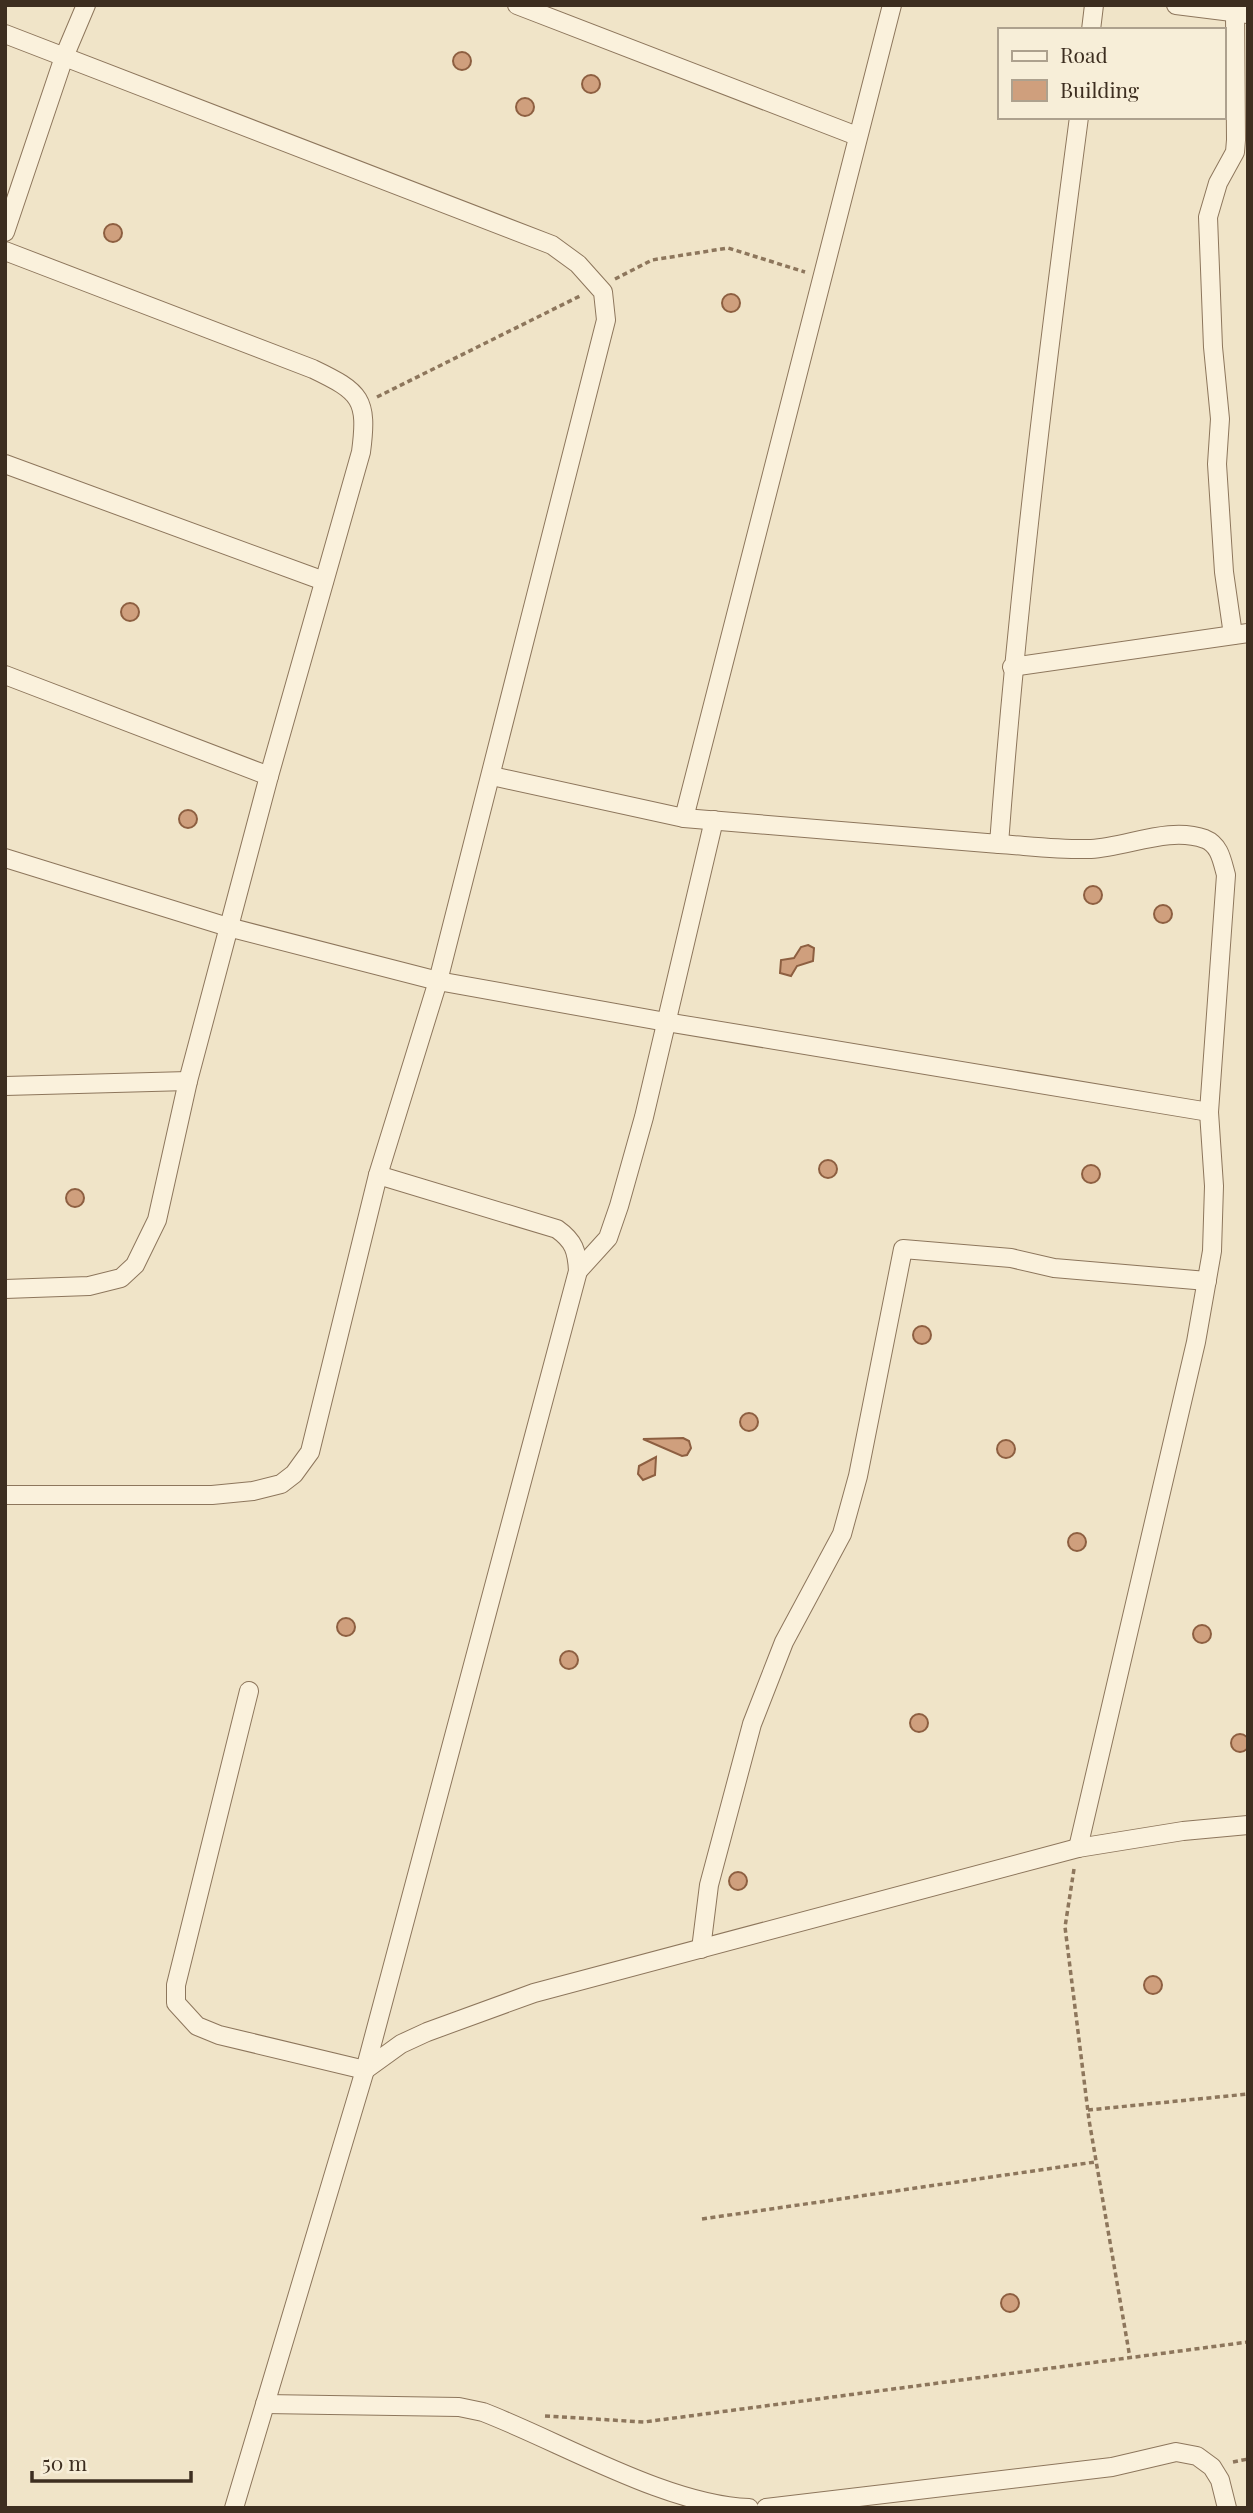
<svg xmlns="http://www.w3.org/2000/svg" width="1253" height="2513" font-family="'Playfair Display',serif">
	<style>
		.building { fill: #cf9f7d; stroke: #8d5f41; stroke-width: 2 }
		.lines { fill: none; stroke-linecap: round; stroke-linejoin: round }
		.minor-casing { stroke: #8d765c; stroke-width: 20 }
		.path { stroke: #8d765c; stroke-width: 3.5; stroke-dasharray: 5 3.5; stroke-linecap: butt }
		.minor { stroke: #faf1dc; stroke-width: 18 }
	</style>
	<rect width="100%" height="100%" fill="#f0e4c8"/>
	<!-- building -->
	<g class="building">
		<circle cx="462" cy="61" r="9"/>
		<circle cx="591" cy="84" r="9"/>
		<circle cx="525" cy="107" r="9"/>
		<circle cx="113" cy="233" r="9"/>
		<circle cx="731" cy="303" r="9"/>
		<circle cx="130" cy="612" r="9"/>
		<circle cx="188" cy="819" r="9"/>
		<circle cx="1093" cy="895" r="9"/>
		<circle cx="1163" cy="914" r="9"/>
		<path d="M808 945 814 948 813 961 797 966 791 976 780 973 781 960 794 958 801 947Z"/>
		<circle cx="828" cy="1169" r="9"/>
		<circle cx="1091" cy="1174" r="9"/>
		<circle cx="75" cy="1198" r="9"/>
		<circle cx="922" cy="1335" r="9"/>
		<circle cx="749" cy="1422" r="9"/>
		<path d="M683 1438 689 1441 691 1448 687 1455 682 1456 643 1439Z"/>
		<circle cx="1006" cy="1449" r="9"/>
		<path d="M656 1457 655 1475 643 1480 638 1474 639 1466Z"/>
		<circle cx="1077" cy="1542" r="9"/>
		<circle cx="346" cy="1627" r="9"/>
		<circle cx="1202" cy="1634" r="9"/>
		<circle cx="569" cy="1660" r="9"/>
		<circle cx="919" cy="1723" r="9"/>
		<circle cx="1240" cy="1743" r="9"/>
		<circle cx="738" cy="1881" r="9"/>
		<circle cx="1153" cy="1985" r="9"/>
		<circle cx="1010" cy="2303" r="9"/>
	</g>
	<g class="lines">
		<!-- minor casing -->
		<g class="minor-casing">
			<g id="minor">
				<path d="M517 5 857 136"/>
				<path d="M1176 5 1248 14"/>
				<path d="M1091 30 1094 5"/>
				<path d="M5 34 552 245 578 264 603 292 606 320 438 981 378 1175 310 1452 294 1474 281 1484 253 1491 212 1495H5"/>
				<path d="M5 232 64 57 86 5"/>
				<path d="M5 251 313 369C361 392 368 399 361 452L269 776 188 1081 157 1220 135 1265 121 1278 89 1286 5 1289"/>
				<path d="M5 464 324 581"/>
				<path d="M1233 635 1224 572 1217 464 1220 419 1213 347 1208 217 1218 183 1235 152 1236 140 1235 12"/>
				<path d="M1012 667 1248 633"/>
				<path d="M5 675 269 776"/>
				<path d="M492 776 684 818 892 5"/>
				<path d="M684 818 999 844C1017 601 1047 359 1079 117"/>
				<path d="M999 844C1029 846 1061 850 1091 849 1128 847 1169 826 1205 839 1220 845 1222 861 1226 875L1209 1112 1214 1186 1212 1251 1196 1342 1078 1848"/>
				<path d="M5 858 228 927 438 981 666 1022 1209 1112"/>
				<path d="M5 1086 188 1081"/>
				<path d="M578 1271 608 1238 619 1206 644 1117 714 820"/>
				<path d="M249 1691 176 1985V2003L197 2026 219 2035 365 2070 401 2044 427 2032 534 1993 1078 1848 1183 1831 1248 1825"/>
				<path d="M701 1949 709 1885 752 1724 784 1642 842 1534 858 1476 903 1249 1011 1258 1054 1268 1207 1281"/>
				<path d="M265 2404 459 2407 483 2412C561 2442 667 2505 749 2508"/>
				<path d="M234 2508 365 2070 578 1271C577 1251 574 1241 557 1229L378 1175"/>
				<path d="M766 2508 1112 2467 1176 2452 1197 2456 1212 2467 1220 2480 1227 2508"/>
			</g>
		</g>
		<!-- path -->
		<g class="path">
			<path d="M615 279 652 260 728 248 805 272"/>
			<path d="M377 397 580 296"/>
			<path d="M1074 1869 1065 1927 1089 2120 1130 2358"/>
			<path d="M1088 2110 1248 2094"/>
			<path d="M702 2219 1095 2162"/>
			<path d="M545 2416 644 2422 1248 2342"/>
			<path d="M1233 2462 1248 2459"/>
		</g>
		<!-- minor -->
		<use href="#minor" class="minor"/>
	</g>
	<!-- border -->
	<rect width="1253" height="2513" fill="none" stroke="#3d2e20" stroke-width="14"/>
	<!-- legend -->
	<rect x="998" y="28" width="228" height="91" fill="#f7eed8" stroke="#ada18e" stroke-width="2"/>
	<rect x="1012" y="51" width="35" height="10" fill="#faf1dc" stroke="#ada18e" stroke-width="2"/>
	<text x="1060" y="63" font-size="21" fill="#3d2e20">Road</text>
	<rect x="1012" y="80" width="35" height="21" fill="#cf9f7d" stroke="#ada18e" stroke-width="2"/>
	<text x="1060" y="98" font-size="21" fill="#3d2e20">Building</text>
	<!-- scale -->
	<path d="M32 2471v10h159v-10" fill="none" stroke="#3d2e20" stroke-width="3.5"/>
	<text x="42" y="2471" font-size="21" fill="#3d2e20" stroke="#f7eed8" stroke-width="5" paint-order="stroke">50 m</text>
</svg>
